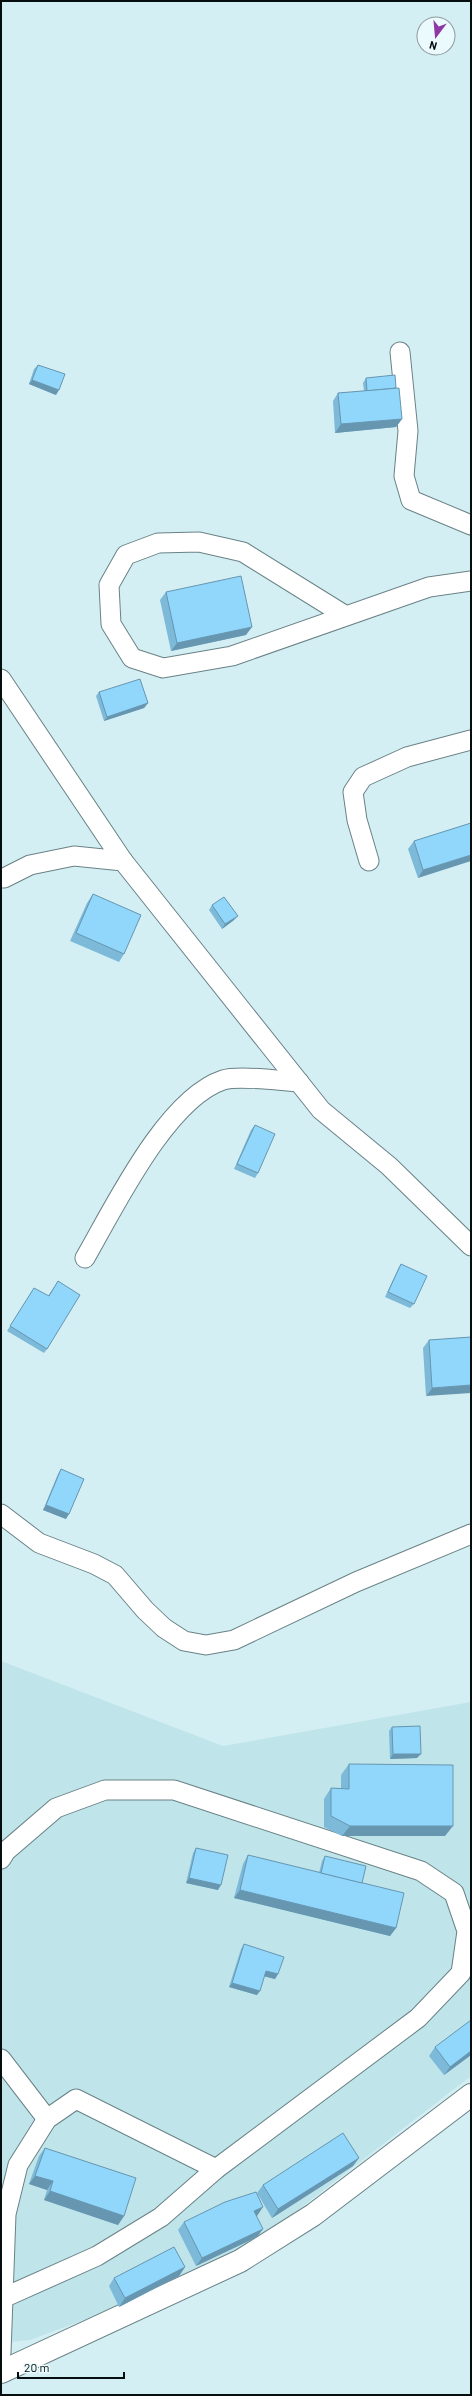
<svg xmlns="http://www.w3.org/2000/svg" width="472" height="2396" font-family="Barlow,sans-serif">
	<style>
		.built { fill: #bfe4ea }
		.lines { fill: none; stroke-linecap: round; stroke-linejoin: round }
		.service-casing { stroke: #698286; stroke-width: 21 }
		.minor-casing { stroke: #698286; stroke-width: 24 }
		.service { stroke: #fff; stroke-width: 19 }
		.minor { stroke: #fff; stroke-width: 22 }
		.wall { fill: #7db9d8 }
		.shaded-wall { fill: #6696b0 }
		.building { fill: #91d7fb; stroke: #6696b0 }
	</style>
	<rect width="100%" height="100%" fill="#d4eff4"/>
	<!-- built -->
	<path class="built" d="M1 1661 223 1746 471 1702V2076L258 2241 113 2309 30 2340 1 2343Z"/>
	<g class="lines">
		<!-- service casing -->
		<g class="service-casing">
			<g id="service">
				<path d="M400 352 408 431 404 476 411 500 471 525"/>
				<path d="M346 616 243 552 199 542 158 543 126 555 109 585 111 624 132 658 163 668 232 656 429 587 471 581"/>
				<path d="M1 679 123 861 321 1110 389 1166 471 1246"/>
				<path d="M369 861 357 820 353 792 363 777 407 757 471 740"/>
				<path d="M4 878 30 865 74 856 123 861"/>
				<path d="M85 1258C114 1208 166 1099 223 1080 239 1075 281 1081 299 1082"/>
				<path d="M1 1514 39 1543 94 1564 115 1575 145 1610 164 1628 184 1641 206 1645 234 1640 356 1582 471 1534"/>
				<path d="M1 1859 6 1851 56 1808 105 1790H174L421 1871 454 1893 467 1931 461 1973 418 2018 216 2169"/>
				<path d="M1 2059 47 2119"/>
				<path d="M1 2353 6 2214 18 2165 47 2119 76 2099 216 2169 161 2217 97 2256 3 2298"/>
			</g>
		</g>
		<!-- minor casing -->
		<g class="minor-casing">
			<path id="minor" d="M1 2372 240 2261 313 2215 471 2095"/>
		</g>
		<!-- service -->
		<use href="#service" class="service"/>
		<!-- minor -->
		<use href="#minor" class="minor"/>
	</g>
	<!-- wall -->
	<g class="wall">
		<path d="M38 365 56 395 29 384 34 369Z"/>
		<path d="M366 378 396 388 402 419 396 427 335 433 333 401 338 393 364 391 363 383Z"/>
		<path d="M166 592 246 635 171 651 160 600Z"/>
		<path d="M99 692 148 703 144 708 104 721 96 696Z"/>
		<path d="M471 823 418 878 408 849 414 841Z"/>
		<path d="M93 894 124 954 119 962 70 941 87 903Z"/>
		<path d="M212 905 234 920 222 929 209 910Z"/>
		<path d="M255 1125 258 1173 255 1178 234 1169 251 1130Z"/>
		<path d="M401 1264 414 1304 410 1308 385 1297 398 1269Z"/>
		<path d="M58 1281 47 1349 44 1353 7 1331 34 1288 48 1296Z"/>
		<path d="M471 1337 426 1396 423 1348 429 1340Z"/>
		<path d="M61 1469 66 1519 43 1510 58 1474Z"/>
		<path d="M392 1727 417 1758 390 1759 389 1731Z"/>
		<path d="M349 1764 445 1836H342L324 1827V1799L331 1788H341V1775Z"/>
		<path d="M196 1848 218 1890 186 1883 193 1853Z"/>
		<path d="M248 1855 319 1873 322 1861 325 1856 362 1883 396 1928 390 1936 234 1898 243 1864Z"/>
		<path d="M244 1944 278 1974 275 1979 264 1976 257 1995 229 1987 241 1949Z"/>
		<path d="M435 2047 471 2055 444 2075 429 2056Z"/>
		<path d="M45 2148 124 2216 118 2225 44 2200 47 2190 29 2184 39 2156Z"/>
		<path d="M353 2166 272 2218 257 2193 263 2185Z"/>
		<path d="M257 2216V2237L196 2266 178 2230 184 2222Z"/>
		<path d="M185 2267 179 2276 119 2307 109 2286 114 2278Z"/>
	</g>
	<!-- shaded-wall -->
	<g class="shaded-wall">
		<path d="M32 380 59 390 56 395 29 384Z"/>
		<path d="M402 419 396 427 335 433 341 424Z"/>
		<path d="M252 627 246 635 171 651 177 643Z"/>
		<path d="M148 703 144 708 104 721 107 717Z"/>
		<path d="M471 855V861L418 878 423 870Z"/>
		<path d="M238 916 234 920 222 929 225 924Z"/>
		<path d="M471 1385V1393L426 1396 432 1388Z"/>
		<path d="M46 1505 69 1514 66 1519 43 1510Z"/>
		<path d="M393 1754H421L417 1758 390 1759Z"/>
		<path d="M350 1826H453L445 1836H342Z"/>
		<path d="M189 1878 221 1885 218 1890 186 1883Z"/>
		<path d="M240 1890 396 1928 390 1936 234 1898Z"/>
		<path d="M266 1971 278 1974 275 1979 263 1976Z"/>
		<path d="M232 1983 260 1991 257 1995 229 1987Z"/>
		<path d="M471 2051V2055L444 2075 450 2067Z"/>
		<path d="M359 2158 353 2166 272 2218 278 2209Z"/>
		<path d="M35 2176 53 2181 47 2190 29 2184Z"/>
		<path d="M50 2191 124 2216 118 2225 44 2200Z"/>
		<path d="M263 2207 257 2216 248 2219 254 2211Z"/>
		<path d="M263 2229 257 2237 196 2266 202 2258Z"/>
		<path d="M185 2267 179 2276 119 2307 125 2298Z"/>
	</g>
	<!-- building -->
	<g class="building">
		<path d="M38 365 65 374 59 390 32 380Z"/>
		<path d="M395 375 396 388 367 391 366 378Z"/>
		<path d="M399 388 402 419 341 424 338 393Z"/>
		<path d="M241 576 252 627 177 643 166 592Z"/>
		<path d="M140 679 148 703 107 717 99 692Z"/>
		<path d="M471 823V855L423 870 414 841Z"/>
		<path d="M93 894 141 915 124 954 76 933Z"/>
		<path d="M224 897 238 916 225 924 212 905Z"/>
		<path d="M255 1125 275 1134 258 1173 237 1164Z"/>
		<path d="M401 1264 427 1276 414 1304 388 1292Z"/>
		<path d="M58 1281 80 1295 47 1349 10 1326 34 1288 49 1296Z"/>
		<path d="M471 1337V1385L432 1388 429 1340Z"/>
		<path d="M61 1469 84 1479 69 1514 46 1505Z"/>
		<path d="M420 1726 421 1754H393L392 1727Z"/>
		<path d="M349 1764 453 1765V1826H350L331 1816V1788L349 1789Z"/>
		<path d="M196 1848 228 1855 221 1885 189 1878Z"/>
		<path d="M248 1855 404 1893 396 1928 240 1890Z"/>
		<path d="M325 1856 366 1866 362 1883 321 1873Z"/>
		<path d="M244 1944 284 1957 278 1974 266 1971 260 1991 232 1983Z"/>
		<path d="M471 2020V2051L450 2067 435 2047Z"/>
		<path d="M343 2133 359 2158 278 2209 263 2185Z"/>
		<path d="M45 2148 136 2178 124 2216 50 2191 53 2181 35 2176Z"/>
		<path d="M256 2192 263 2207 254 2211 263 2229 202 2258 184 2222 225 2202Z"/>
		<path d="M174 2247 185 2267 125 2298 114 2278Z"/>
	</g>
	<!-- border -->
	<rect width="472" height="2396" fill="none" stroke="#050d0e" stroke-width="4"/>
	<!-- north arrow -->
	<g transform="translate(436 36) rotate(196)"><circle r="19" fill="#eafafd" stroke="#8e9b9d"/>
	<path d="M0-3L7 15L0 10L-7 15Z" fill="#8f37a4"/>
	<text y="-6" font-size="11" font-weight="bold" text-anchor="middle" fill="#050d0e">N</text>
	</g>
	<!-- scale -->
	<path d="M18 2372v6h106v-6" fill="none" stroke="#050d0e" stroke-width="2"/>
	<text x="24" y="2372" font-size="12" fill="#050d0e" stroke="#eafafd" stroke-width="3" paint-order="stroke">20 m</text>
</svg>
